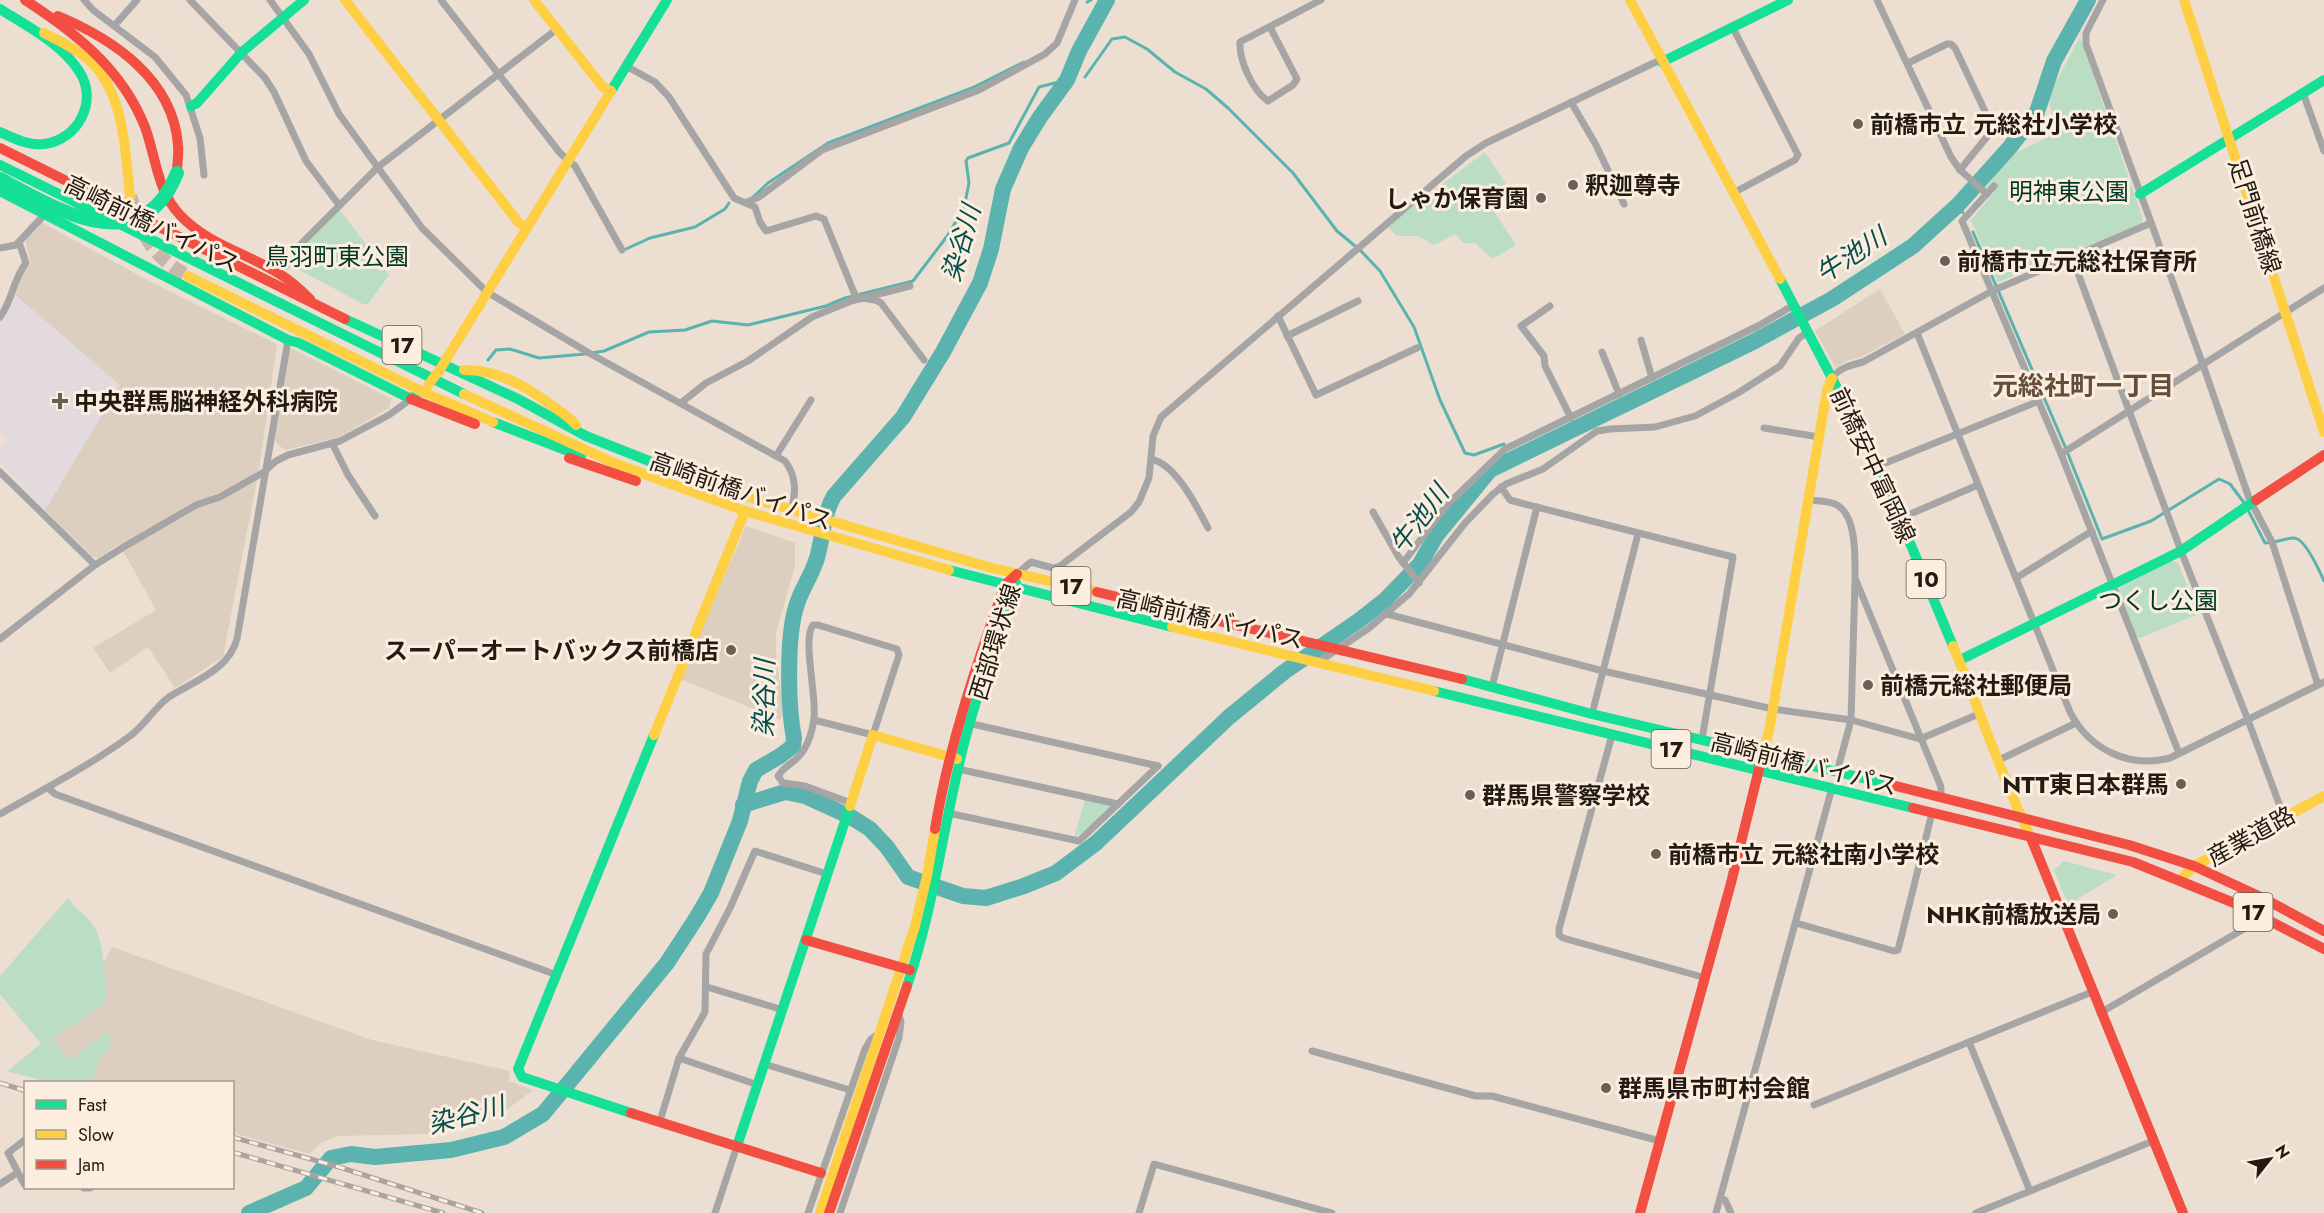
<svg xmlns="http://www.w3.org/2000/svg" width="2324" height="1213" font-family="Jost,'Noto Sans JP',sans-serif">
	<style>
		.commercial { fill: #ddcfbf }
		.medical { fill: #e3dadf }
		.green { fill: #baddc4 }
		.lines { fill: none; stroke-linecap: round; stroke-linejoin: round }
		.stream { stroke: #5ab3af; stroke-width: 3 }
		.river { stroke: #5ab3af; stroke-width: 16 }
		.highway-tunnel { stroke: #c4b8ab; stroke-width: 14; stroke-dasharray: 14 7; stroke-linecap: butt }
		.street { stroke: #a5a5a6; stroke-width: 7 }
		.fast { stroke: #16e098; stroke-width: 10 }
		.slow { stroke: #ffcf43; stroke-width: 10 }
		.jam { stroke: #f24e42; stroke-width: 10 }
		.rail-casing { stroke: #aaa4a0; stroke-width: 5 }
		.rail { stroke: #fceedf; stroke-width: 3; stroke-dasharray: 9; stroke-linecap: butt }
		.fast-bridge { stroke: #16e098; stroke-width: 14 }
		.poi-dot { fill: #696055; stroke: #fceedf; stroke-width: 2 }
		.labels { text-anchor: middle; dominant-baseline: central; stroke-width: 6; stroke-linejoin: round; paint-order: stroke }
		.shield { fill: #fceedf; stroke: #645a50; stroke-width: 1.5 }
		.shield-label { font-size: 22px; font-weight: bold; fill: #231b12 }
		.poi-label { font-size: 24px; font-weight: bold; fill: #231b12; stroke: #fceedf; text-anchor: start }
		.park-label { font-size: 24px; fill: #003624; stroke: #fceedf }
		.street-label { font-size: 24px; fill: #231b12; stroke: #fceedf }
		.water-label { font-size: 26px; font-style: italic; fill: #054e4f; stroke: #fceedf }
		.neighbourhood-label { font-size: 26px; font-weight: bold; fill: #624e39; stroke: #fceedf }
	</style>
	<rect width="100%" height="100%" fill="#ecdfd1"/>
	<!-- commercial -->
	<g class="commercial">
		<path d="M41 222 151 282 277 344 259 469 223 657 175 688 148 647 110 673 93 648 156 610 119 544 99 558 93 557 45 510 119 385 14 294 20 276 31 264 25 239Z"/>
		<path d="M1880 289 1905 334 1861 357 1848 360 1836 368 1815 331Z"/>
		<path d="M291 348 392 399 389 408 339 437 285 450 277 444 273 435 287 355Z"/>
		<path d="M746 526 795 543V566L776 633V654L783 706 781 720 680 679Z"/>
		<path d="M112 947 372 1040 510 1071 509 1081 533 1090 508 1109 467 1125 429 1134 338 1136 321 1143 309 1154 233 1133 232 1082H92L110 1030 68 1060 52 1038 103 1005 106 1001 104 962Z"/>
	</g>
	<!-- medical -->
	<path class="medical" d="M14 294 120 385 45 510 0 462V450L8 440 0 432V321L5 316Z"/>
	<!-- green -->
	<g class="green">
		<path d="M2080 37 2143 219 2141 224 1998 282 1971 220 1994 192 1985 189 2008 157 2052 135 2053 117 2048 97Z"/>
		<path d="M1485 152 1508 187 1487 201 1516 245 1492 259 1475 243H1463L1455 234 1434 245 1418 236H1397L1387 226Z"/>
		<path d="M340 210 389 275 368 304H363L294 267 293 262 300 251Z"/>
		<path d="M2171 561 2178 563 2198 614 2140 638 2135 636 2118 593 2120 587Z"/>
		<path d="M1085 799 1110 804 1111 808 1088 829 1074 838Z"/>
		<path d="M2064 861 2117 875 2068 905 2054 870Z"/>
		<path d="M68 898C74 908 83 913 91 922 105 938 105 980 106 1001L103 1005 52 1038 68 1060 110 1030V1050L102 1053 92 1082H47L7 1071 41 1044 0 994V976Z"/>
	</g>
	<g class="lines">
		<!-- stream -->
		<g class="stream">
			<path d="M1087 2 1091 0"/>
			<path d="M1085 77 1112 39 1125 37 1147 49 1175 72 1206 89 1228 108 1293 173 1337 231 1361 251 1380 271 1414 327 1440 400 1465 453 1474 455 1504 444"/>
			<path d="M753 197 768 183 828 143 972 88 1024 62"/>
			<path d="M1958 205 1963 213"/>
			<path d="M1973 232 2064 444 2102 539 2151 521 2219 479 2230 484 2245 504"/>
			<path d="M626 249 650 238 695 227 725 209 729 203"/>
			<path d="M592 353 604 351 649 332 685 330 712 321 748 325 826 306 845 298 913 281 948 235 964 208 969 183 966 161 968 158 1009 143 1039 87 1067 80"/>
			<path d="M488 360 496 350 510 349 539 358 585 354"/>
			<path d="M2248 510 2265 543C2275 543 2286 538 2294 538 2305 538 2320 572 2324 581"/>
		</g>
		<!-- river -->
		<g class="river">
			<path d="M743 805 785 792 805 796 851 817 870 829 887 847 908 877 963 896 986 898 1024 886 1056 873 1096 843 1229 717 1284 672 1361 619 1385 600 1420 564 1436 536 1490 470 1755 341 1832 299 1913 246 1958 205 2010 147 2037 112 2054 61 2088 0"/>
			<path d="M249 1213 306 1188 331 1158 351 1154 375 1157 451 1150 504 1137 543 1114 667 963 697 917 711 893 740 821 750 781 756 770 780 756 793 746 794 738C788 707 786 635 797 604 802 588 812 575 817 558 823 537 823 515 834 496L903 417 943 352 980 283 991 249 1003 189 1021 148 1040 117 1067 80 1079 51 1107 0"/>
		</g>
		<!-- highway-tunnel -->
		<path class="highway-tunnel" d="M130 196C142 234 151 256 188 276"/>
		<!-- street -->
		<g class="street">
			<path d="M84 0 93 10 155 57 186 95 200 138 204 175"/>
			<path d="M190 0 265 78 274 92 306 161 339 205"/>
			<path d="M270 0 309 54 339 114 422 228 487 292 589 353 785 461C797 477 796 493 791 511"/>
			<path d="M441 0 560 153 575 166 622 250"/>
			<path d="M1877 0 1951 157 1960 170 1987 194"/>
			<path d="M2103 0 2086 33V44L2203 365 2249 498 2272 542 2318 685"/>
			<path d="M114 26 137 0"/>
			<path d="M1270 27 1297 79 1293 85 1268 101C1253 91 1239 61 1240 42L1321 0"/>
			<path d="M1733 28 1798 155 1795 160 1735 192"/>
			<path d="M1908 63 1947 44H1951L1955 48 1992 126 1990 133 1960 170"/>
			<path d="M626 66 655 82 669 97 734 198 755 207 760 222 766 231 816 216 824 219 855 295C863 301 873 297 881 303L924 360"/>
			<path d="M2303 93 2324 151"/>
			<path d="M1571 102 1596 145 1624 204"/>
			<path d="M1994 186 1962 221 2061 454 2179 753"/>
			<path d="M747 202 759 197 822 150 979 90 1045 54 1057 43 1075 0"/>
			<path d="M0 248 16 245 45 214"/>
			<path d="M2072 257 2181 551 2248 720 2284 817"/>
			<path d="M286 266 302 243 378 167 557 29"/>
			<path d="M1550 306 1521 326 1544 356 1545 366 1571 418"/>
			<path d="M1278 316 1316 395 1417 348"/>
			<path d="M0 317C13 300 12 281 26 263L19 242"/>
			<path d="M1917 333 2070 712C2089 749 2129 769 2170 758L2324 682"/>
			<path d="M1287 336 1358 301"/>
			<path d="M1641 340 1652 378"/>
			<path d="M1602 352 1619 394"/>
			<path d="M1832 378C1839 368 1851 365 1863 362L1992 291 2151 223"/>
			<path d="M681 403 706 383 748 361 812 317 851 301 910 286"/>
			<path d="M1764 428 1819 437"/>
			<path d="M332 443 348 475 375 516"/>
			<path d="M2061 454 2324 288"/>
			<path d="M776 456 811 400"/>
			<path d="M1151 459C1176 464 1197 507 1208 528"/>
			<path d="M1878 466 2039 401"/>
			<path d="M0 472 95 565"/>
			<path d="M1501 487 1510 500 1521 503 1733 557 1702 739"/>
			<path d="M1809 500C1818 501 1830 501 1837 505 1857 516 1855 559 1855 578L1941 787V797"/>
			<path d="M1373 512 1398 556 1419 583"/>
			<path d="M1901 518 1978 485"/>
			<path d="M1403 563 1446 506 1505 449 1758 326 1794 305"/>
			<path d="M1018 573 1031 562 1053 568 1060 566 1131 512 1139 502 1149 478 1153 436 1161 417 1466 156 1486 143 1658 61 1662 62"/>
			<path d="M2016 578 2092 531"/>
			<path d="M1387 614 1603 671 1773 709 1851 720 1920 739 1981 713"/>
			<path d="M0 639 95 565 122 548 196 505 220 497 264 472 276 461 288 455 340 441 389 415 411 399"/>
			<path d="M1320 661 1369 628 1409 594 1465 523 1493 494 1506 484 1543 469 1597 431 1610 429 1655 427 1695 416 1738 393 1780 366 1799 338 1808 332"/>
			<path d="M1492 687 1537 507"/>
			<path d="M1592 714 1638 534"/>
			<path d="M814 720 873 735 899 655 897 649 818 625H813C802 638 817 697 814 718 812 734 807 750 795 760 789 765 782 769 778 776L783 783 805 786 851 803"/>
			<path d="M968 723 1158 766"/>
			<path d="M1612 735 1559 929V935L1563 938 1706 978"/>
			<path d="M1999 760 2076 723"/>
			<path d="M958 769 1118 804"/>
			<path d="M1837 772 1851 720 1855 581"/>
			<path d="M48 788 55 794 557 975"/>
			<path d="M948 813 1079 841 1158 766"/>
			<path d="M0 814C44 789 89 766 130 736 145 725 154 708 169 697 194 681 229 670 237 639L288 340"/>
			<path d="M1796 923 1894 951 1898 950 1932 813"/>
			<path d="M707 987 783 1010"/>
			<path d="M2100 1013 2247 927 2258 914"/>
			<path d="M1969 1042 2030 1191"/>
			<path d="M1312 1051 1476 1096H1492L1660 1141"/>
			<path d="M679 1058 758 1085"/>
			<path d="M764 1064 850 1090"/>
			<path d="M1814 1105 2092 992"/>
			<path d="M660 1121 679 1058 705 1012 706 954 730 908 755 851 827 874"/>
			<path d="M0 1184 17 1173"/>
			<path d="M24 1184 8 1153 26 1139"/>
			<path d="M84 1188H90"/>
			<path d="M1720 1198 1725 1200 1731 1213"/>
			<path d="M715 1213 737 1146"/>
			<path d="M808 1213 865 1049 871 1039 879 1033"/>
			<path d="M840 1213 899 1038 901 1021 898 1013"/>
			<path d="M1139 1213 1154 1164 1332 1213"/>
			<path d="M1716 1213 1832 788"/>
			<path d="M1976 1213 2153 1141"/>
		</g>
		<!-- fast -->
		<g class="fast">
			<path d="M0 9C27 26 62 44 79 71 99 101 78 140 44 144 29 146 13 138 0 132"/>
			<path d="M1662 62 1788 0"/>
			<path d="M611 91 667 0"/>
			<path d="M191 106 197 103 242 52 304 0"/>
			<path d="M0 165 464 394"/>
			<path d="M0 191 288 340 299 343 411 399 416 395"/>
			<path d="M2140 194 2324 80"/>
			<path d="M1780 279 1878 466 1953 646"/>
			<path d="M345 319 518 399 586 436 707 484 741 495"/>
			<path d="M493 422 581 456"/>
			<path d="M949 570 1172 627"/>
			<path d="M1960 660 2181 551 2256 500"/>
			<path d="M1462 679 1592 714 1888 784"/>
			<path d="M1434 691 1913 808"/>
			<path d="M907 986C935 904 944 819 966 736 980 684 999 634 1016 583"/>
			<path d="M631 1113 522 1077 518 1069 654 735"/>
			<path d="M737 1146 850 806"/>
		</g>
		<!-- slow -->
		<g class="slow">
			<path d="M345 0 519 223 526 228"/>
			<path d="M534 0 602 86 610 91"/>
			<path d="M1630 0 1780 279"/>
			<path d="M2184 0 2324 432"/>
			<path d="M44 33C60 41 75 48 88 59 125 92 125 151 130 196"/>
			<path d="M188 276 421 391 493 422"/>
			<path d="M464 370C498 370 524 385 550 404 559 411 569 416 576 425"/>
			<path d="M428 385 439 371 611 91"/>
			<path d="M464 394 614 463 745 511 949 570"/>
			<path d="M741 495 992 568 1097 592"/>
			<path d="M1172 627 1434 691"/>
			<path d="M1953 646C1980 710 2001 776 2031 838"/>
			<path d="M654 735 745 511"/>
			<path d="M1761 761 1769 731 1827 390 1832 378"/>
			<path d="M850 806 873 735 957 759"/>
			<path d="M2180 880 2194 866 2324 796"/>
			<path d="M820 1213 915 926 927 876 935 829"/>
		</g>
		<!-- jam -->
		<g class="jam">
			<path d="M25 0C76 33 122 69 145 127 156 157 157 191 180 215 207 244 246 253 278 273 290 280 300 289 310 299"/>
			<path d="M58 16C113 39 173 79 178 145 179 154 177 164 177 173"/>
			<path d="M0 148 345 319"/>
			<path d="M411 399 475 424"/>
			<path d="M569 458 636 481"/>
			<path d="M2256 500 2324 455"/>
			<path d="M1097 592 1462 679"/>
			<path d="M1888 784 2129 845 2194 866 2263 898 2324 931"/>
			<path d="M1913 808 2133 862 2239 905 2324 949"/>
			<path d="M935 829C949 745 976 665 1005 585L1017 574"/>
			<path d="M2031 838 2183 1213"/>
			<path d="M806 940 910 970"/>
			<path d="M631 1113 821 1173"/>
			<path d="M829 1213 907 986"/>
			<path d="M1640 1213 1731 883 1761 761"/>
		</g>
		<!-- rail casing -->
		<g class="rail-casing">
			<g id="rail">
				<path d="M0 1083 26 1091"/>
				<path d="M232 1137 339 1167 482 1213"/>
				<path d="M232 1152 443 1213"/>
			</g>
		</g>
		<!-- rail -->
		<use href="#rail" class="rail"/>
		<!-- fast-bridge -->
		<path class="fast-bridge" d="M0 179C58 210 141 262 177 173"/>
	</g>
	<!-- markers -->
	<g class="poi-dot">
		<circle cx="1858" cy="124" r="6"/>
		<circle cx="1573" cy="185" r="6"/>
		<circle cx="1541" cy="198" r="6"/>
		<circle cx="1945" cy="261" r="6"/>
		<path d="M57 392h6v6h6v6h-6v6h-6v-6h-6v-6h6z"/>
		<circle cx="731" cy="650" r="6"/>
		<circle cx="1868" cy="685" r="6"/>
		<circle cx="2181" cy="784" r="6"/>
		<circle cx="1470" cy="795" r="6"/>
		<circle cx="1656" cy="854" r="6"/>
		<circle cx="2113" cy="914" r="6"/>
		<circle cx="1606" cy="1088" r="6"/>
	</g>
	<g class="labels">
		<!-- shield labels -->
		<g class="shield">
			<rect x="382.5" y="326" width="39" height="38" rx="4.5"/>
			<rect x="1906.5" y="560" width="39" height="38" rx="4.5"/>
			<rect x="1051.5" y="567" width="39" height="38" rx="4.5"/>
			<rect x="1651.5" y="730" width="39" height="38" rx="4.5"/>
			<rect x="2233.5" y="893" width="39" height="38" rx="4.5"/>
		</g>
		<g class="shield-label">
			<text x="402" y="345">17</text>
			<text x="1926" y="579">10</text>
			<text x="1071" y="586">17</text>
			<text x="1671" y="749">17</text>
			<text x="2253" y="912">17</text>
		</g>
		<!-- poi labels -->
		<g class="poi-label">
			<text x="1870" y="124">前橋市立 元総社小学校</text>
			<text x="1585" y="185">釈迦尊寺</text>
			<text x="1529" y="198" text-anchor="end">しゃか保育園</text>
			<text x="1957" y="261">前橋市立元総社保育所</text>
			<text x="74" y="401">中央群馬脳神経外科病院</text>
			<text x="719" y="650" text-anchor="end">スーパーオートバックス前橋店</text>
			<text x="1880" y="685">前橋元総社郵便局</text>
			<text x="2169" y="784" text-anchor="end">NTT東日本群馬</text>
			<text x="1482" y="795">群馬県警察学校</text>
			<text x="1668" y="854">前橋市立 元総社南小学校</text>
			<text x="2101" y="914" text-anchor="end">NHK前橋放送局</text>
			<text x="1618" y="1088">群馬県市町村会館</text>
		</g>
		<!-- park labels -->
		<g class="park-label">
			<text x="2069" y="191">明神東公園</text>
			<text x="337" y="256">鳥羽町東公園</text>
			<text x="2158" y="600">つくし公園</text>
		</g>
		<!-- street labels -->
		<g class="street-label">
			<text transform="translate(2255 216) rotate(72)">足門前橋線</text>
			<text transform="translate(152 224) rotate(26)">高崎前橋バイパス</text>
			<text transform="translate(1873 465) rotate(65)">前橋安中富岡線</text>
			<text transform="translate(741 491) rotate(19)">高崎前橋バイパス</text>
			<text transform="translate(1210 619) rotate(13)">高崎前橋バイパス</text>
			<text transform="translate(995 642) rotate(-73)">西部環状線</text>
			<text transform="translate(1804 764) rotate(14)">高崎前橋バイパス</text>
			<text transform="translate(2251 836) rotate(-29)">産業道路</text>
		</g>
		<!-- water labels -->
		<g class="water-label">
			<text transform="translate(961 243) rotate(-74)">染谷川</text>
			<text transform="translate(1851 255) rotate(-33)">牛池川</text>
			<text transform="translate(1419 519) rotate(-53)">牛池川</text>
			<text transform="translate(764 698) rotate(-89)">染谷川</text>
			<text transform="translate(466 1115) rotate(-15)">染谷川</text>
		</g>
		<!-- neighbourhood labels -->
		<g class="neighbourhood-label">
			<text x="2083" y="386">元総社町一丁目</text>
		</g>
	</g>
	<!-- legend -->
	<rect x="24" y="1081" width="210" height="108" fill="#fceedf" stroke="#a59a8d" stroke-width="1.5"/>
	<rect x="36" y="1100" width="30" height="9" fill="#16e098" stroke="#a59a8d" stroke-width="1.5"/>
	<text x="78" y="1111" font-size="18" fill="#231b12">Fast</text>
	<rect x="36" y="1130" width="30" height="9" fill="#ffcf43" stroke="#a59a8d" stroke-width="1.5"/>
	<text x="78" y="1141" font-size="18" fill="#231b12">Slow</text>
	<rect x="36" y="1160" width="30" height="9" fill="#f24e42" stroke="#a59a8d" stroke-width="1.5"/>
	<text x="78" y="1171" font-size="18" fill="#231b12">Jam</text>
	<!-- north arrow -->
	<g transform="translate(2270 1159) rotate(59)" stroke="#fceedf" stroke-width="4.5" paint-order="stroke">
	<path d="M0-4.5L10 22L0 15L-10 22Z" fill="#231b12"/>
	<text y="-9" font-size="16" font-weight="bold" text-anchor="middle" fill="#231b12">N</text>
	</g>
</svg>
